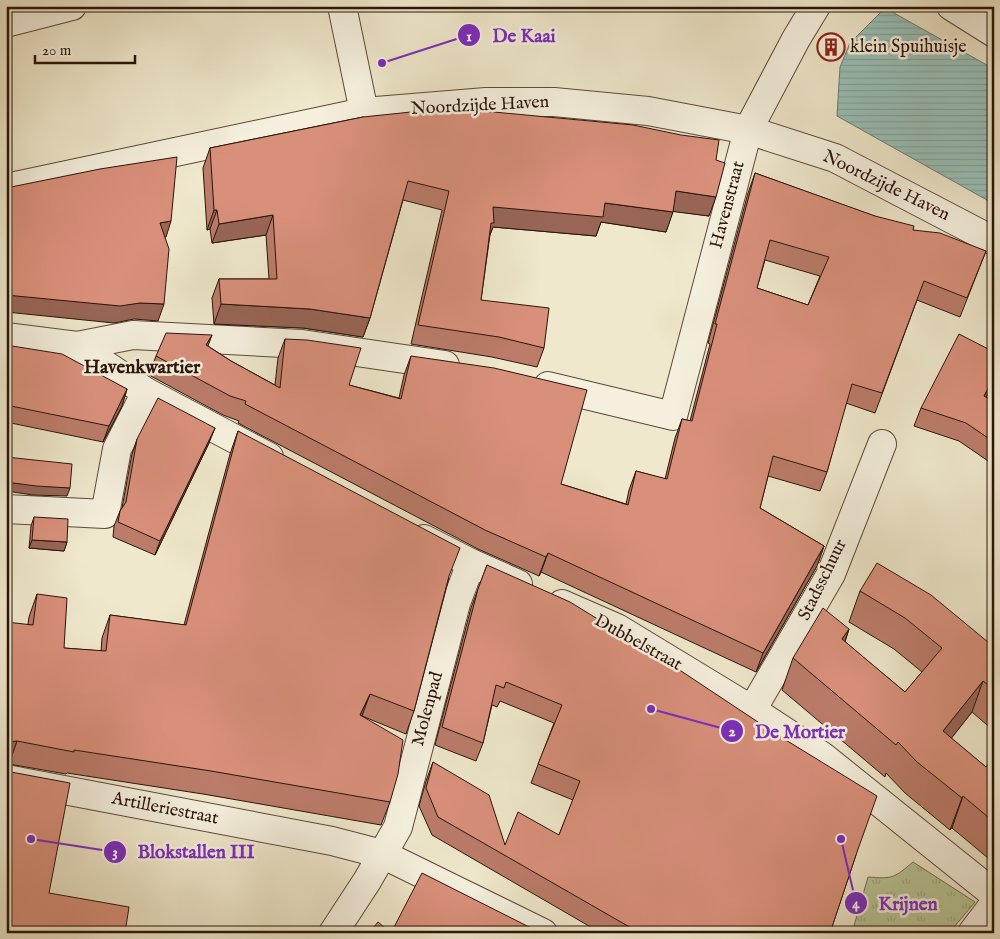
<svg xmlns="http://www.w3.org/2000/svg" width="1000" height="939" font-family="'IM FELL English',serif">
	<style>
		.grass { fill: url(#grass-tufts); stroke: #726d50 }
		.water { fill: url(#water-rules); stroke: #6d7b72 }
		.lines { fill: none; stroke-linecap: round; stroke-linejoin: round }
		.minor-casing { stroke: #5b493a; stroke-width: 30 }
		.minor { stroke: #f5f0de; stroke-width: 28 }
		.wall { fill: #bb7c6a; stroke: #2a1409; fill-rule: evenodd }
		.shaded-wall { fill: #986556; stroke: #2a1409 }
		.building { fill: #d9907b; stroke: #2a1409; fill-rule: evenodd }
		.labels { text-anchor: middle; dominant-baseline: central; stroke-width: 5; stroke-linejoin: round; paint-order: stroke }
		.poi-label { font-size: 18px; fill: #2a1409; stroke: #f5f0de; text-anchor: start }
		.street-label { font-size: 18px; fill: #2a1409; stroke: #f5f0de }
		.neighbourhood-label { font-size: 19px; font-weight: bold; fill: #2a1409; stroke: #f5f0de }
		.leader { fill: none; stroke: #7b2cbf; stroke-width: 2 }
		.callout-dot { fill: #7b2cbf; stroke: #f5f0de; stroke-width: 2 }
		.mark-label { font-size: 15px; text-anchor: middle; font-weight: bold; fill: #fff }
		.callout-label { font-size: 19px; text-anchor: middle; font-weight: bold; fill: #7b2cbf; stroke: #f5f0de; stroke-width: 5; stroke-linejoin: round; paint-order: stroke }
	</style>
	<defs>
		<pattern id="grass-tufts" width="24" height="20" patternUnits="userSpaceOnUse" patternTransform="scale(1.25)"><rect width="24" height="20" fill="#b9c698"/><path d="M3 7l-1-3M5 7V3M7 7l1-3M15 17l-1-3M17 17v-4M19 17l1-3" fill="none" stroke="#9fa982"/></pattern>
		<pattern id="water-rules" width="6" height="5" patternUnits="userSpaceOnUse" patternTransform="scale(1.25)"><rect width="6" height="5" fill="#9ac0b8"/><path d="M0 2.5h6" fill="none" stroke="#85a49d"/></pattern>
	</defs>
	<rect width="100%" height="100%" fill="#efe8cc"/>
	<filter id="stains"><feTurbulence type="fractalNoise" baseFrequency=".004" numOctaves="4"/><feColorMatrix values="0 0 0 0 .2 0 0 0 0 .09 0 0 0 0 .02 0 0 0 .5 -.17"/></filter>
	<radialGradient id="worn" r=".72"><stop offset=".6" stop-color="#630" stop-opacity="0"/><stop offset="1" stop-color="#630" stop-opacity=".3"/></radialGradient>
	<!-- grass -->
	<path class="grass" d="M913 862 975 902 949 933H852L868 877C893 879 894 878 913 862Z"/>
	<!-- water -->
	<path class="water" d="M885 8 994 69V204L837 116 840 67 850 43Z"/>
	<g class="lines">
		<!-- minor casing -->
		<g class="minor-casing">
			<g id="minor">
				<path d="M342 6 364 112"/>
				<path d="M951 6 994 33"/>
				<path d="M6 23 72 6"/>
				<path d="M6 188 364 112 486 102H554L648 111 748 130 835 158 994 241"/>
				<path d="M6 337 77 346 146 392 269 457"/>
				<path d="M77 346 133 335 302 344 445 365"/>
				<path d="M548 386 673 416 748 130 796 39 816 6"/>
				<path d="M6 509 105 514 117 449 146 392"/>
				<path d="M424 539 471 563 518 584"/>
				<path d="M562 604 617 628 752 710 822 756 994 894"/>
				<path d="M752 710 831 574 882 444"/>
				<path d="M6 779 332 841 382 854 543 933"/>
				<path d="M333 933 367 881 398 827 456 603 471 563"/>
				<path d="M972 933 994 904"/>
			</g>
		</g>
		<!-- minor -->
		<use href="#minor" class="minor"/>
	</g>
	<!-- wall -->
	<g class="wall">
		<path d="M363 117 709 216 673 211 666 232 601 222 596 236 493 227 490 235 481 300 544 348 537 367 492 357 411 344 442 210 403 200 370 318 363 337 303 328 214 324 212 298 219 279H269L266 235 212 243 210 229 207 230 203 168 210 148Z"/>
		<path d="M755 173 913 230 986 251 960 317 917 300 875 413 846 403 827 472 820 491 768 476 760 508 824 546 817 566 756 672 541 572 539 576 478 549 238 423 239 421 223 415 149 375 156 356 208 346 231 361 275 385 278 358 285 339 349 385 399 398 404 375 411 356 561 484 626 504 629 490 636 471 665 479 675 438 682 419 690 421 710 344 708 343 748 193ZM765 260 820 276 808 305 757 288Z"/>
		<path d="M6 345 127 389 122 406 103 442 6 422Z"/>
		<path d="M994 352V382L986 397 994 402V465L959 441 914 426 921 408Z"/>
		<path d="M238 431 449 578 414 711 406 734 362 716 390 802 381 825 203 794 67 773 66 774 9 764 29 617 37 594 64 648 101 651 102 638 110 615 184 625 230 454Z"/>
		<path d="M137 439 209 443 155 555 113 537 114 526 120 511 122 508 132 454Z"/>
		<path d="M34 517 67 542 64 551 29 548 31 526Z"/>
		<path d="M487 565 856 855 830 933H601L432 835 419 806 426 781 433 762 505 845 559 835 573 800 531 783 554 723 500 701 497 707 492 705 483 743 476 761 435 745 471 608Z"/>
		<path d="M860 591 994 647V731L972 712 951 738 986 767 994 758V863L952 828 950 830 905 793 886 773 885 777 782 690 793 658 849 629 845 642 905 692 922 672 894 649 849 622Z"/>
	</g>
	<!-- shaded-wall -->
	<g class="shaded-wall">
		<path d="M676 191 716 197 709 216 669 211Z"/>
		<path d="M605 203 673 212 666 232 601 222 596 236 493 227 487 242 493 207Z"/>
		<path d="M214 210H217L210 229 207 230Z"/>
		<path d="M273 215 266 235 212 243 219 224Z"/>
		<path d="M171 221 166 237 154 240 160 223Z"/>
		<path d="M6 295 140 303 164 304 158 321 134 319 114 323 6 312Z"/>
		<path d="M221 304 310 309 370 318 363 337 303 328 214 324Z"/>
		<path d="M212 335 205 354 206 345Z"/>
		<path d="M994 377V382L978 414 984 396Z"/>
		<path d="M127 389 122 406 103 442 109 426Z"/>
		<path d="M215 428 209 443 155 555 160 541Z"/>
		<path d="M6 482 70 488 67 496 33 495 6 491Z"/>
		<path d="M32 540 67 542 64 551 29 548Z"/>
		<path d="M824 546 817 566 756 672 763 653Z"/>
		<path d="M548 553 541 572 539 576 546 557Z"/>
		<path d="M849 629 838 661 842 639Z"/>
		<path d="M983 681 972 712 932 763 943 731Z"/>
		<path d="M370 694 362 716 360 715Z"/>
		<path d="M17 741 9 764H6V744L9 742Z"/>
		<path d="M963 796 952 828 950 830 962 798Z"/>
	</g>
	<!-- building -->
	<g class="building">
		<path d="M483 111 633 125 681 135 719 140 716 160 725 163 716 197 676 191 673 212 605 203 603 217 493 207 494 223H491L481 300 549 308 544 348 499 337 418 325 449 191 408 181 370 318 310 309 221 304 219 279H277L273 215 219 224 217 210H214L210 148 363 117 411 112Z"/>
		<path d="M177 157 171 221 160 223 169 249 164 304 140 303 120 306 6 295V188L100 169Z"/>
		<path d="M755 173 875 216 914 226 913 230 940 233 986 251 967 298 924 281 882 393 852 384 827 472 773 456 760 508 824 546 763 653 548 553 546 557 485 530 245 404 246 401 230 396 156 356 166 333 212 335 206 345 231 361 280 388 285 339 307 340 361 348 349 385 401 399 411 356 494 368 587 390 561 484 628 505 636 471 667 479 682 419 692 421 717 324H715ZM770 240 829 257 808 305 757 288Z"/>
		<path d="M959 334 994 352V377L984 396 994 402V442L966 423 921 408Z"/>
		<path d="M6 345 62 354 127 389 109 426 6 405Z"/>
		<path d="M158 398 215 428 160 541 118 522 120 511 126 502 137 439Z"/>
		<path d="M238 431 460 548 449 576 414 711 370 694 360 715 403 740 398 774 390 802 211 771 74 750V752L17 741 9 742 6 744V622L33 625 37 594 67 598 64 648 106 651 110 615 186 625Z"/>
		<path d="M6 457 72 464 70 488 36 486 6 482Z"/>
		<path d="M34 517 68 519 67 542 32 540Z"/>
		<path d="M877 563 931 595 994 647V689L983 681 943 731 986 767 994 758V822L963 796 962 798 917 762 898 742 896 745 793 658 823 608 849 629 842 639 905 692 942 648 905 618 860 591Z"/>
		<path d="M487 565 570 602 666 661 776 734 877 796 857 852 830 933H640L438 817 426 788 433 762 489 795 505 845 518 812 559 835 580 781 538 764 562 705 506 682 504 688 496 685 483 743 442 727 478 589Z"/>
		<path d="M6 769 11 772 70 783 49 893 129 907 125 933H6Z"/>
		<path d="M422 873 541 933H391Z"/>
		<path d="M378 922 391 933H369Z"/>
	</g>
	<!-- icons -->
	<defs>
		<g id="building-ring" transform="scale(1.4375)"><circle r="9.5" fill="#f5f0de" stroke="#8f2418" stroke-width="1.5"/><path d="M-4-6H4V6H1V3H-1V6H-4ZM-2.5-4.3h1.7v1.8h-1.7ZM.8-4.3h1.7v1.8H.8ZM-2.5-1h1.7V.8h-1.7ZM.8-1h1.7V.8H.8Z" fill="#8f2418"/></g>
	</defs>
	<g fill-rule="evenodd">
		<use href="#building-ring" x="831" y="47"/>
	</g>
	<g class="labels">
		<!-- poi labels -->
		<g class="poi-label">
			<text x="850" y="47">klein Spuihuisje</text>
		</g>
		<!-- street labels -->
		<g class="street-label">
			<text transform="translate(480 106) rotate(-3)">Noordzijde Haven</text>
			<text transform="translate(886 186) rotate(26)">Noordzijde Haven</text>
			<text transform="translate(728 205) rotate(-75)">Havenstraat</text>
			<text transform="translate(823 580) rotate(-64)">Stadsschuur</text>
			<text transform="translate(638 643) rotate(29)">Dubbelstraat</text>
			<text transform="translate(428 709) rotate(-75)">Molenpad</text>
			<text transform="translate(165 809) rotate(11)">Artilleriestraat</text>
		</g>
		<!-- neighbourhood labels -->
		<g class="neighbourhood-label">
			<text x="142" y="368">Havenkwartier</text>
		</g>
	</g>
	<!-- callouts -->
	<path class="leader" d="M382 63L469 35M651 709L732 731M31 839L115 852M841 839L856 903"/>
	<g class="callout-dot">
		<circle cx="382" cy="63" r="5"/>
		<circle cx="651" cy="709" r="5"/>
		<circle cx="31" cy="839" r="5"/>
		<circle cx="841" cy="839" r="5"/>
		<circle cx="469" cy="35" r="12"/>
		<circle cx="732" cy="731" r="12"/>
		<circle cx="115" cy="852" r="12"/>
		<circle cx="856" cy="903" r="12"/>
	</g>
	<g class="mark-label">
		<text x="469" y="41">1</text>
		<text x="732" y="736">2</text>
		<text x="115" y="857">3</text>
		<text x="856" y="908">4</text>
	</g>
	<g class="callout-label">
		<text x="524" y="42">De Kaai</text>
		<text x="800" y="738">De Mortier</text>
		<text x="196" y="858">Blokstallen III</text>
		<text x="908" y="910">Krijnen</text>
	</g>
	<!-- margin -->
	<rect width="1000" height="939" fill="none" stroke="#efe8cc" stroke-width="25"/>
	<rect x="8" y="8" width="985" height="924" fill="none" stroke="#2a1409" stroke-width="2.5"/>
	<rect x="12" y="12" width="975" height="914" fill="none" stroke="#2a1409"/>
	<!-- scale -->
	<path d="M35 55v8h100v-8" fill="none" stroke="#2a1409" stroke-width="2.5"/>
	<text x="42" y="55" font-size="15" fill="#2a1409" stroke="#f5f0de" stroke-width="4" paint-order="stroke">20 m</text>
	<rect width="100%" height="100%" filter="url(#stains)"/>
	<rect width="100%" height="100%" fill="url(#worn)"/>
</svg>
